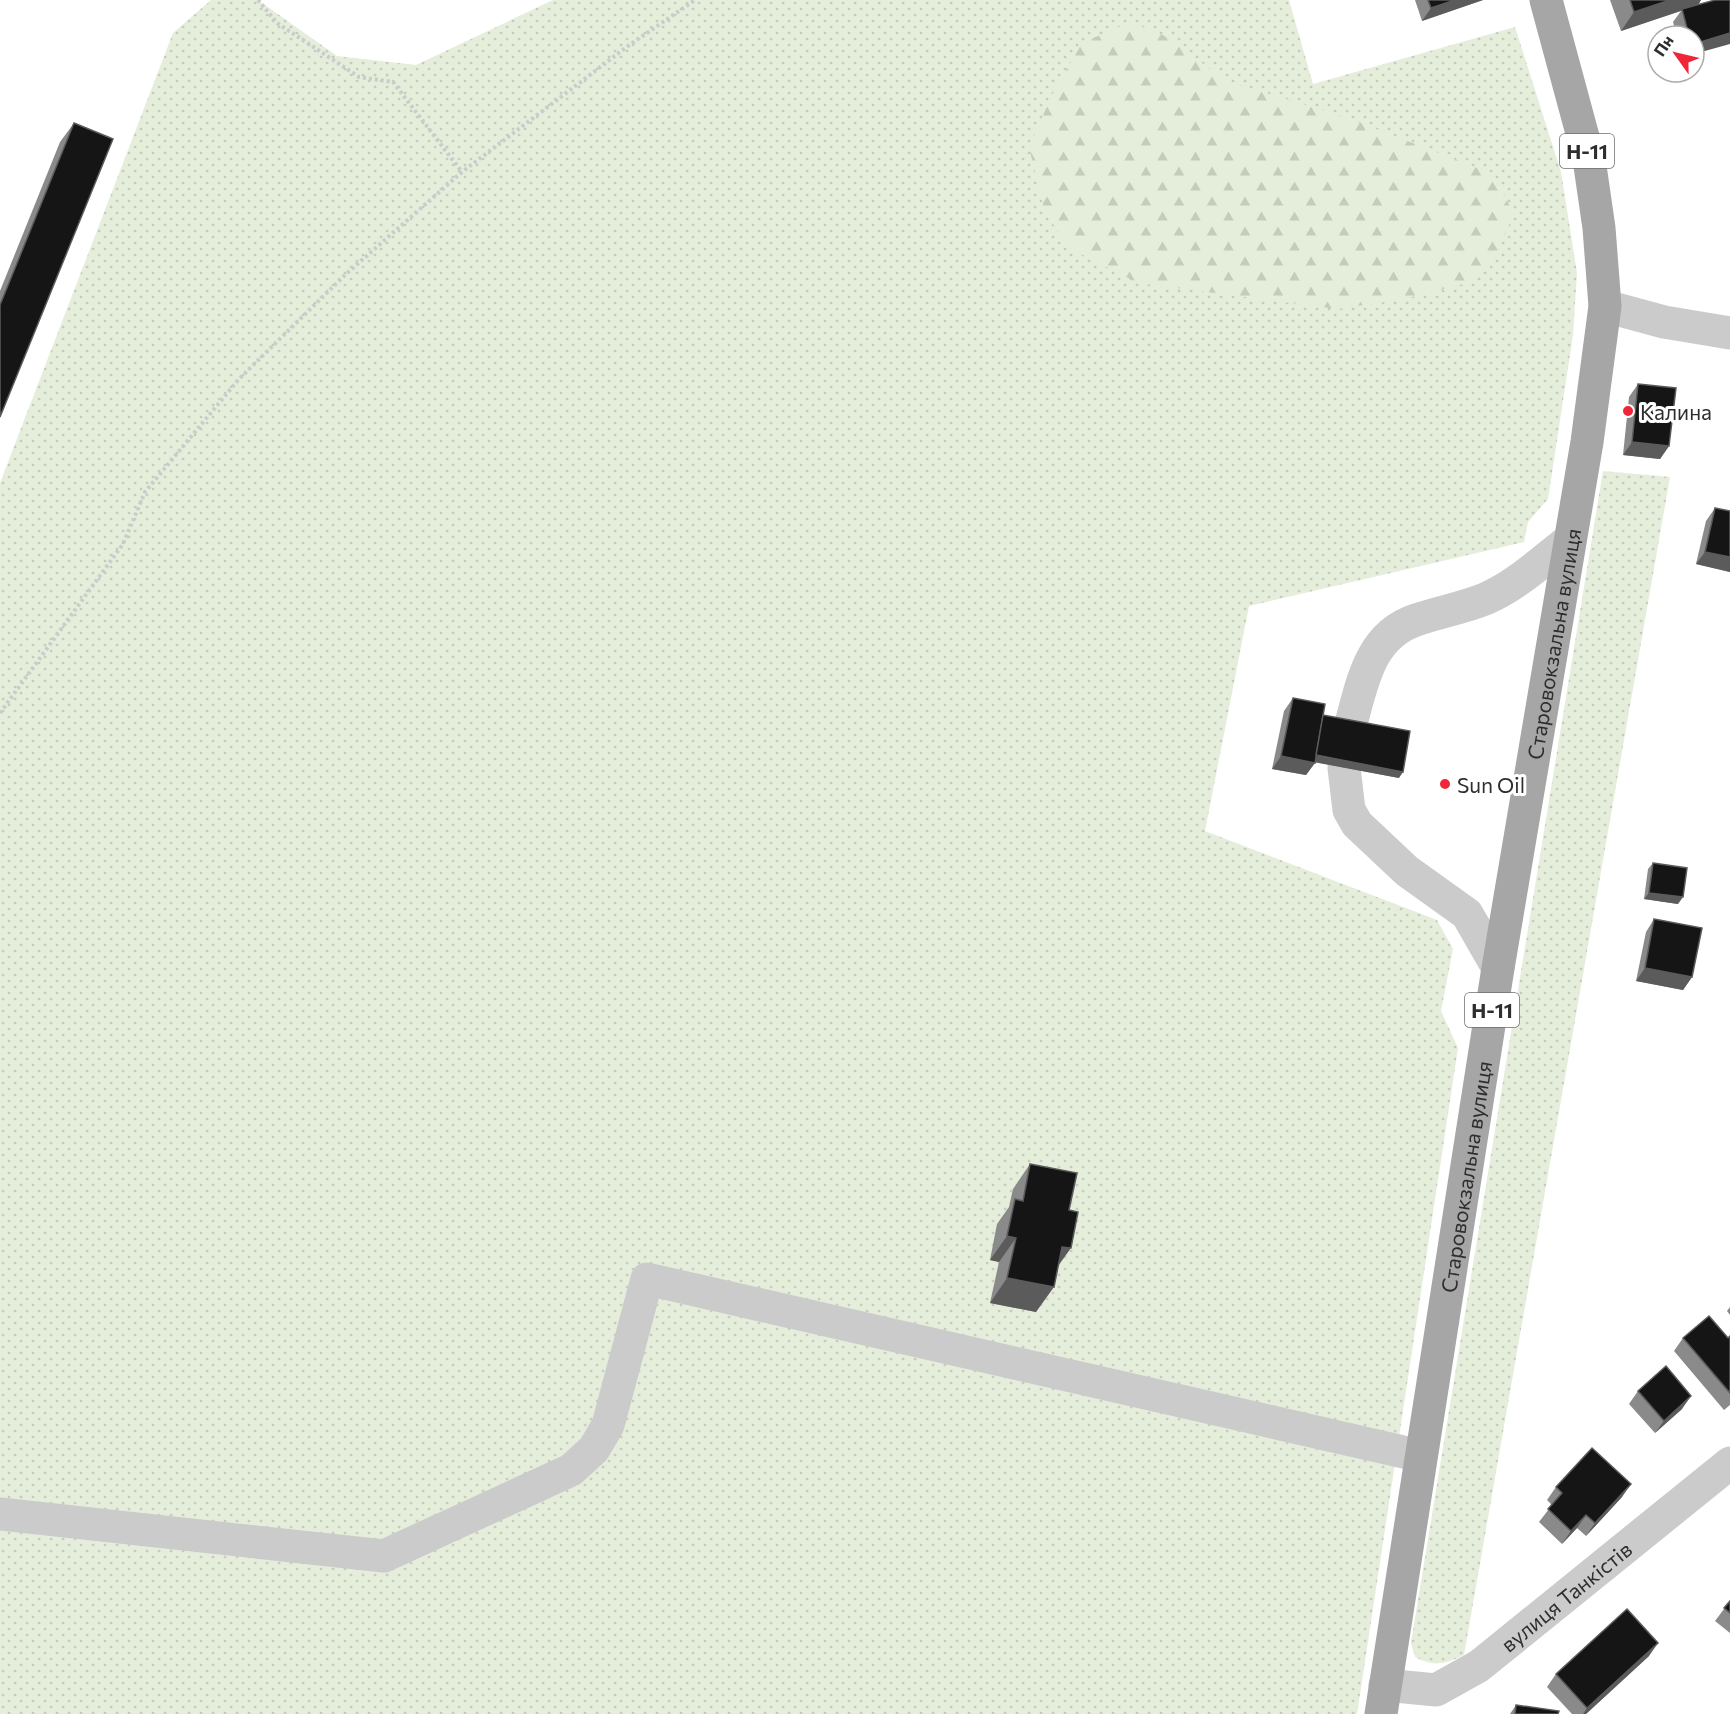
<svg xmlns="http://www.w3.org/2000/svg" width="1730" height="1714" font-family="Commissioner,sans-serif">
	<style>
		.grass { fill: url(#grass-dots) }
		.forest { fill: url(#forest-firs) }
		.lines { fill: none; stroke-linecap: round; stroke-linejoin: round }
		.path { stroke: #cbcbcb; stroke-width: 4; stroke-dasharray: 3 3; stroke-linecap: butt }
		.minor { stroke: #cbcbcb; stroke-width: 33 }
		.major { stroke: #a6a6a6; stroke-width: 33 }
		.wall { fill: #8a8a8a }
		.shaded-wall { fill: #5b5b5b }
		.building { fill: #151515; stroke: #5b5b5b; stroke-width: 1.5 }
		.poi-dot { fill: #f02638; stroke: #fff; stroke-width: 2 }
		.labels { text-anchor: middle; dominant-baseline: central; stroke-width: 6; stroke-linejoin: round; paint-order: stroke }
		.shield { fill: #fff; stroke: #6d6d6d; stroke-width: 1.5 }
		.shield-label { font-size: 20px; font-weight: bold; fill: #2e2e2e }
		.poi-label { font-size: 21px; fill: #2e2e2e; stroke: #fff; text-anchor: start }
		.street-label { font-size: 21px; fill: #2e2e2e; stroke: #fff }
	</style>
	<defs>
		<pattern id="grass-dots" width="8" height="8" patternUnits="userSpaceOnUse" patternTransform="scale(1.5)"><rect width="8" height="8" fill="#e5eddb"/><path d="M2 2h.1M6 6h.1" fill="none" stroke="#c5ccbc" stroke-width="1.8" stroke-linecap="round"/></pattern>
		<pattern id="forest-firs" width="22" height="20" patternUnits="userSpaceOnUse" patternTransform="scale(1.5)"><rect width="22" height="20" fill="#e5eddb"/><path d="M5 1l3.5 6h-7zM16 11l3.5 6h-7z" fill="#c5ccbc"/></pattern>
	</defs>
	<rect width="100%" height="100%" fill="#fff"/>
	<!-- grass -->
	<g class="grass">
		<path d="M211 0H258L337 56 416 65 553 0H1289L1313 84 1515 27 1561 172 1577 273 1573 335 1548 499 1528 522 1524 542 1249 606 1205 831 1437 920 1453 949 1441 1011 1458 1048 1357 1714H0V483L173 33Z"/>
		<path d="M1603 471 1670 477 1464 1655C1446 1664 1434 1667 1415 1657L1411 1643Z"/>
	</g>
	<!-- forest -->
	<path class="forest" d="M1130 22 1163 35 1227 81 1345 117 1493 174 1514 214 1490 267 1467 283 1404 299 1337 309 1138 283 1071 249 1045 213 1029 147 1053 93 1082 43Z"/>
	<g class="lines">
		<!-- path -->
		<g class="path">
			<path d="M258 0 277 23 359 77 393 82 462 172"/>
			<path d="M0 713 123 544 145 492 239 379 345 275 462 172 628 46 695 0"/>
		</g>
		<!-- minor -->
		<g class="minor">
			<path d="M1605 306 1664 322 1730 333"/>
			<path d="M1350 727C1362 686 1368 636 1416 620 1439 612 1463 608 1485 599 1516 586 1542 561 1568 541"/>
			<path d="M1344 768 1349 810 1357 824 1407 871 1467 914 1498 968"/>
			<path d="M0 1514 384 1556 571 1470 594 1449 608 1425 647 1279 1421 1456"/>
			<path id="s1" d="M1385 1685 1436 1690 1479 1666 1730 1463"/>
		</g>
		<!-- major -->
		<path class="major" id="s2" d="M1381 1714 1498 968 1587 442 1605 306 1599 228 1589 159 1546 0"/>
	</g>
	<!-- wall -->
	<g class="wall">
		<path d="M1415 0H1483L1422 21Z"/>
		<path d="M1610 0H1701L1698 5 1694 36H1677L1673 22 1681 11 1621 31Z"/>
		<path d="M74 123 0 417V291L60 142Z"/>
		<path d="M1638 384 1669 446 1660 459 1623 455 1629 397Z"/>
		<path d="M1715 508 1730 572 1696 564 1706 521Z"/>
		<path d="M1293 698 1323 715 1399 778 1315 762 1306 775 1272 769 1284 711Z"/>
		<path d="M1653 863 1678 904 1644 899 1648 869Z"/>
		<path d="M1654 919 1692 977 1683 990 1636 981 1646 932Z"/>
		<path d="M1030 1164 1058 1267 1036 1312 990 1303 999 1262 990 1260 997 1224 1009 1207 1013 1189Z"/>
		<path d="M1730 1307V1315L1727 1311Z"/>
		<path d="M1730 1336V1405L1724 1410 1674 1351 1683 1338H1728Z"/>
		<path d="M1638 1391 1682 1409 1655 1433 1629 1404Z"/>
		<path d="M1556 1487 1622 1497 1586 1536 1577 1528 1562 1544 1539 1522 1552 1505 1547 1500Z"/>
		<path d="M1730 1601V1633L1715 1621Z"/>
		<path d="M1649 1656 1586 1714H1572L1547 1687 1556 1674Z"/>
		<path d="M1516 1705 1558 1714H1510Z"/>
	</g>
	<!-- shaded-wall -->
	<g class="shaded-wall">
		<path d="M1455 0H1483L1422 21 1431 8Z"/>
		<path d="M1670 0H1701L1698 5 1621 31 1634 12Z"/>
		<path d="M1730 33V44L1694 54V44Z"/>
		<path d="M1632 442 1669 446 1660 459 1623 455Z"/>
		<path d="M1705 552 1730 557V572L1696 564Z"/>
		<path d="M1313 755 1403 772 1399 778 1308 761Z"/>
		<path d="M1281 756 1315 763 1306 775 1272 769Z"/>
		<path d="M1649 893 1683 897 1678 904 1644 899Z"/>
		<path d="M1645 968 1692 977 1683 990 1636 981Z"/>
		<path d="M1007 1236 1016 1238 999 1262 990 1260Z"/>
		<path d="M1062 1247 1071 1248 1053 1273Z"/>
		<path d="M1007 1278 1054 1287 1036 1312 990 1303Z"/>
		<path d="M1691 1396 1682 1409 1655 1433 1664 1421Z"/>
		<path d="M1631 1484 1622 1497 1586 1536 1595 1523Z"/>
		<path d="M1586 1515 1577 1528 1562 1544 1571 1531Z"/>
		<path d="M1658 1643 1649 1656 1586 1714H1583L1587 1708Z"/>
	</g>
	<!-- building -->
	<g class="building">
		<path d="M1428 0H1455L1431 8Z"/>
		<path d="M1630 0H1670L1634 12Z"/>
		<path d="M1715 0H1730V33L1694 44V36H1689L1682 9Z"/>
		<path d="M74 123 113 139 0 417V305Z"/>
		<path d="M1638 384 1676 388 1669 446 1632 442Z"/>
		<path d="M1715 508 1730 511V557L1705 552Z"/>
		<path d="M1293 698 1325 704 1315 763 1281 756Z"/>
		<path d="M1323 715 1410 731 1403 772 1316 755Z"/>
		<path d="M1653 863 1687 868 1683 897 1649 893Z"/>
		<path d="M1654 919 1702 928 1692 977 1645 968Z"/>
		<path d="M1030 1164 1077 1173 1069 1210 1078 1212 1071 1248 1062 1247 1054 1287 1007 1278 1016 1238 1007 1236 1015 1199 1023 1201Z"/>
		<path d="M1709 1316 1728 1338 1730 1336V1393L1683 1338Z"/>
		<path d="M1666 1366 1691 1396 1664 1421 1638 1391Z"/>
		<path d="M1592 1448 1631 1484 1595 1523 1586 1515 1571 1531 1548 1509 1562 1493 1556 1487Z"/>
		<path d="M1730 1601V1613L1724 1608Z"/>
		<path d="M1627 1609 1658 1643 1587 1708 1556 1674Z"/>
		<path d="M1516 1705 1559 1711 1558 1714H1515Z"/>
	</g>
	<!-- markers -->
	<g class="poi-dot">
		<circle cx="1628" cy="411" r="6"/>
		<circle cx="1445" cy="784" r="6"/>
	</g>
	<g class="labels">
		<!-- shield labels -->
		<g class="shield">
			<rect x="1560" y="134" width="54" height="34" rx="4.5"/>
			<rect x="1465" y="993" width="54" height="34" rx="4.5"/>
		</g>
		<g class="shield-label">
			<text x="1587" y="151">Н-11</text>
			<text x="1492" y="1010">Н-11</text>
		</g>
		<!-- poi labels -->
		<g class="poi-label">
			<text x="1640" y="411">Калина</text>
			<text x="1457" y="784">Sun Oil</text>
		</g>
		<!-- street labels -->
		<g class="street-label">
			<text stroke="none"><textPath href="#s2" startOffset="1084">Старовокзальна вулиця</textPath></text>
			<text stroke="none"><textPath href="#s2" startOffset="544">Старовокзальна вулиця</textPath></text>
			<text stroke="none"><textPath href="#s1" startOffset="212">вулиця Танкістів</textPath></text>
		</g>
	</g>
	<!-- north arrow -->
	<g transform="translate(1676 54) rotate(304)"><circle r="28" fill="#ffffff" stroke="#ababab" stroke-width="1.5"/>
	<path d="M0-4.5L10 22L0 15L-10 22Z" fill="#f02638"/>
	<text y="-9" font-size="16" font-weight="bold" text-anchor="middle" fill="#2e2e2e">Пн</text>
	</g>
</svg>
